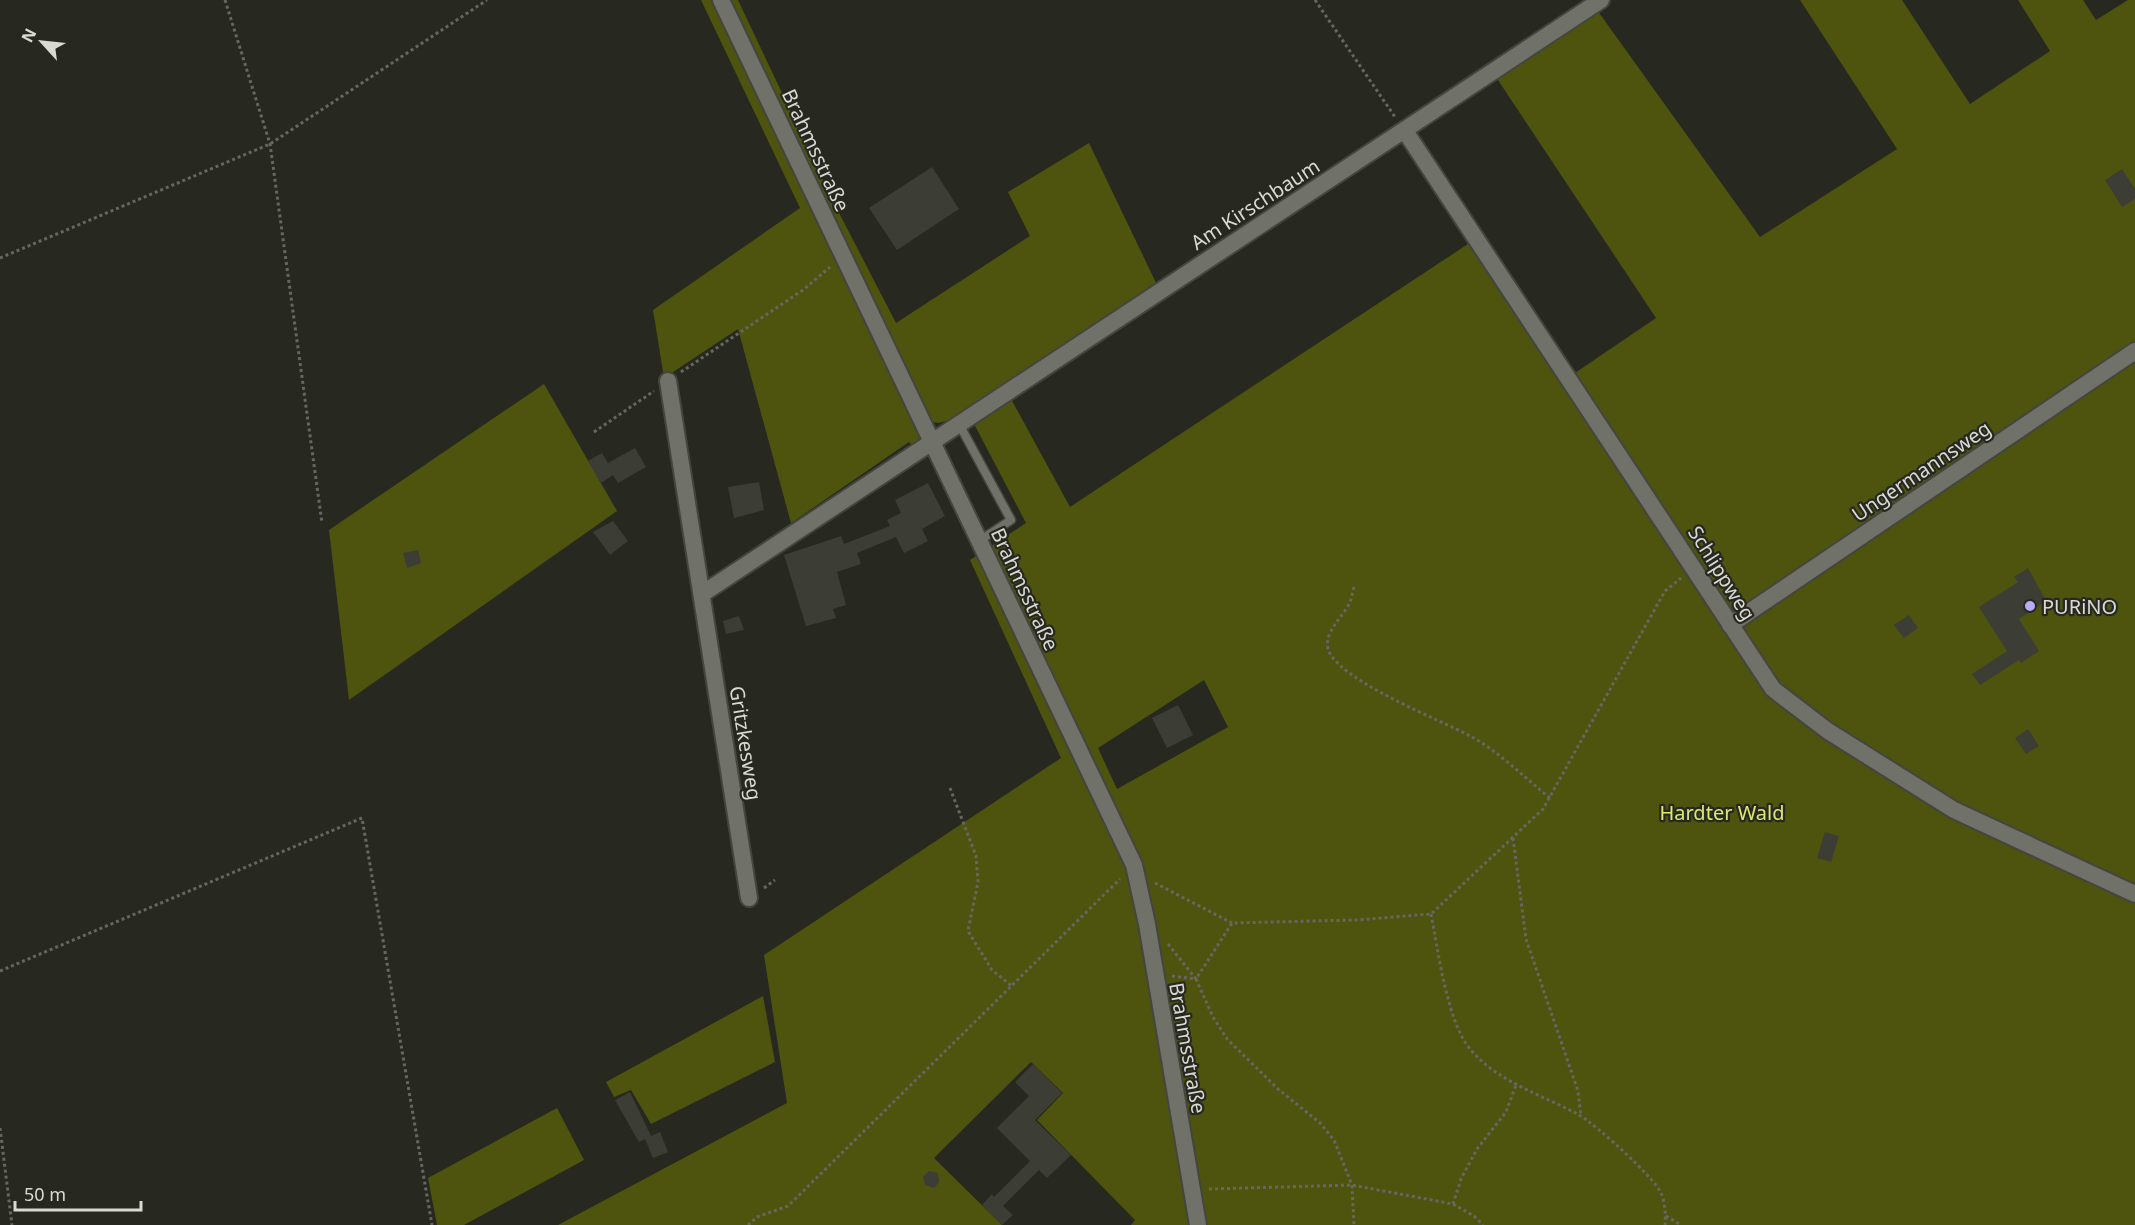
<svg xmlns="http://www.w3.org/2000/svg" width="2135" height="1225" font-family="'Noto Sans',sans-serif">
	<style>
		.green { fill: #4e540e; fill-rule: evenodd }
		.building { fill: #3c3d35 }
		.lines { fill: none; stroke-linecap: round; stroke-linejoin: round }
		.service-casing { stroke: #44453f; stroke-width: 11 }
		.minor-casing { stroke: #44453f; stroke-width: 20 }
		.path { stroke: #666760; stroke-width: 3; stroke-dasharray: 3 3; stroke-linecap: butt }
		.service { stroke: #707168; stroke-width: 8 }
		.minor { stroke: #707168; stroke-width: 16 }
		.poi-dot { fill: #b6acf8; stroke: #272820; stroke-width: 2 }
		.labels { text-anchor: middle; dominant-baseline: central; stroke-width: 4.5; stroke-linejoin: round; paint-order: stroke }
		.street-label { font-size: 20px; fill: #d9dad4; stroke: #272820 }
		.poi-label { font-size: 20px; fill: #d9dad4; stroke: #272820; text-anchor: start }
		.park-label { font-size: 20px; fill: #dde96e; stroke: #272820 }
	</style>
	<rect width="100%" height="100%" fill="#272820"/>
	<!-- green -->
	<g class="green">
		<path d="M701 0H711L920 437 913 447 909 442 791 523 738 329 664 378 653 310 800 208Z"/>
		<path d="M728 0H738L836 207 896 323 1030 236 1008 192 1089 143 1158 287 956 418 939 423 932 422Z"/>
		<path d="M1800 0H1902L1970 104 2050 51 2018 0H2083L2096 20 2128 0H2135V1225H1131L1135 1220 1037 1120 1063 1093 1031 1062 934 1158 1002 1225H558L787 1103 764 955 1061 758 970 560 1026 523 973 422 1010 397 1070 507 1471 242 1572 375 1656 318 1496 77 1597 10 1760 237 1897 149ZM1204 680 1228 727 1117 789 1098 748Z"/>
		<path d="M544 384 617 511 349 700 329 530Z"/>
		<path d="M763 996 775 1062 651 1124 631 1090 614 1097 606 1082Z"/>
		<path d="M557 1108 584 1160 464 1225H437L428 1178Z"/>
	</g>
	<!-- building -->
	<g class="building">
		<path d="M932 167 959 209 897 250 869 208Z"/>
		<path d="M2122 169 2135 189V199L2122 207 2105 180Z"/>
		<path d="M635 448 646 467 618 483 613 475 601 483 588 461 602 453 608 463Z"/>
		<path d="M759 482 764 510 734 518 728 487Z"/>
		<path d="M928 483 945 516 922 529 928 541 904 553 896 537 857 553 861 564 837 572 846 605 833 609 836 618 806 626 784 555 841 536 844 544 890 526 887 520 901 513 895 500Z"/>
		<path d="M613 521 628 541 610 555 593 532Z"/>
		<path d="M418 550 421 563 407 568 403 553Z"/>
		<path d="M2028 568 2046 601 2019 619 2039 651 2021 663 2019 660 1980 685 1972 674 2007 651 1979 607 2018 582 2014 577Z"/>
		<path d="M1909 615 1918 628 1904 638 1894 625Z"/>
		<path d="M739 616 744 630 726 634 723 621Z"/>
		<path d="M1178 705 1193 735 1167 748 1152 718Z"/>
		<path d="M2028 729 2039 746 2026 754 2015 738Z"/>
		<path d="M1825 832 1839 836 1831 862 1817 858Z"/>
		<path d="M1033 1064 1062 1093 1035 1120 1071 1155 1047 1178 1039 1170 1003 1206 1013 1215 1002 1225 982 1205 992 1194 994 1197 1030 1161 997 1128 1029 1096 1015 1082Z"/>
		<path d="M630 1092 651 1136 660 1132 668 1152 653 1158 645 1139 639 1142 615 1100Z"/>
		<path d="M929 1171 938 1173 939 1182 934 1188 925 1185 923 1177Z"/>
	</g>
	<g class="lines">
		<!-- service casing -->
		<g class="service-casing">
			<path id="service" d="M959 424 1011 520 979 541"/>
		</g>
		<!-- minor casing -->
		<g class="minor-casing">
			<g id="minor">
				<path d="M721 0 1134 865 1147 924 1198 1225"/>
				<path d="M1405 131 1773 689 1828 731 1954 810 2135 894"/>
				<path d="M668 381 749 898"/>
				<path d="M702 594 1601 0"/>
				<path d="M1730 625 2135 351"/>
			</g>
		</g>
		<!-- path -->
		<g class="path">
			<path d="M225 0 270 144 322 523"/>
			<path d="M1315 0 1395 117"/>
			<path d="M0 258 270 144 487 0"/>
			<path d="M681 372 803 290 830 267"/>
			<path d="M594 432 654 391"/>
			<path d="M1354 587C1352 593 1352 599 1349 604 1342 618 1324 632 1328 649 1337 680 1441 720 1470 736 1496 749 1526 779 1550 798"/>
			<path d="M950 788 976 856 978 882 968 931 992 970 1013 987"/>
			<path d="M1513 838 1526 939 1578 1091 1581 1116"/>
			<path d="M1155 883 1232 923"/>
			<path d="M764 888 775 880"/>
			<path d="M1431 914C1438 949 1447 1022 1470 1049 1497 1082 1543 1095 1579 1115 1595 1124 1654 1177 1661 1193 1665 1202 1666 1215 1665 1225"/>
			<path d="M1168 944 1196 979 1232 923 1356 920 1431 914 1543 809 1665 591 1681 578"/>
			<path d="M0 971 362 818 432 1225"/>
			<path d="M1172 976 1196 979 1213 1017 1227 1039 1278 1089 1320 1123 1334 1140 1352 1185 1354 1225"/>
			<path d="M0 1128 12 1225"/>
			<path d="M1209 1189 1352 1185 1453 1204 1474 1216 1483 1225"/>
			<path d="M1453 1204 1461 1179 1477 1149 1506 1112 1516 1085"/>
			<path d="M1666 1216 1681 1225"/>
			<path d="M748 1225 757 1217 788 1206 1120 879"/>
		</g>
		<!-- service -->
		<use href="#service" class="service"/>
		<!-- minor -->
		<use href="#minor" class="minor"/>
	</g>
	<!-- markers -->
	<circle class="poi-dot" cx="2030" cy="606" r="6"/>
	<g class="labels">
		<!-- street labels -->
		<g class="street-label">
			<text transform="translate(816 150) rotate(65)">Brahmsstraße</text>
			<text transform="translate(1255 204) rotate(-33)">Am Kirschbaum</text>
			<text transform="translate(1921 471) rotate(-34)">Ungermannsweg</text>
			<text transform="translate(1722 573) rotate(58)">Schlippweg</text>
			<text transform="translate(1025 589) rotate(65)">Brahmsstraße</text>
			<text transform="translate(746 743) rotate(81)">Gritzkesweg</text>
			<text transform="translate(1188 1048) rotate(80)">Brahmsstraße</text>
		</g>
		<!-- poi labels -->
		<g class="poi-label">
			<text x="2042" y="606">PURiNO</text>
		</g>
		<!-- park labels -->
		<g class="park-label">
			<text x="1722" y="812">Hardter Wald</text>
		</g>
	</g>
	<!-- north arrow -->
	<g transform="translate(42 42) rotate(297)" stroke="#272820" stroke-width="4.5" paint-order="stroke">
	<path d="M0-4.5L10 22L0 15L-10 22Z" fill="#d9dad4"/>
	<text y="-9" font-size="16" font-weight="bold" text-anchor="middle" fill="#d9dad4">N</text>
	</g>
	<!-- scale -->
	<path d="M15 1201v9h126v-9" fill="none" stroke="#d9dad4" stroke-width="3"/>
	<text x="24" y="1201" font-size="18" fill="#d9dad4" stroke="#272820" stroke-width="4.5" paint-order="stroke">50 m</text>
</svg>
